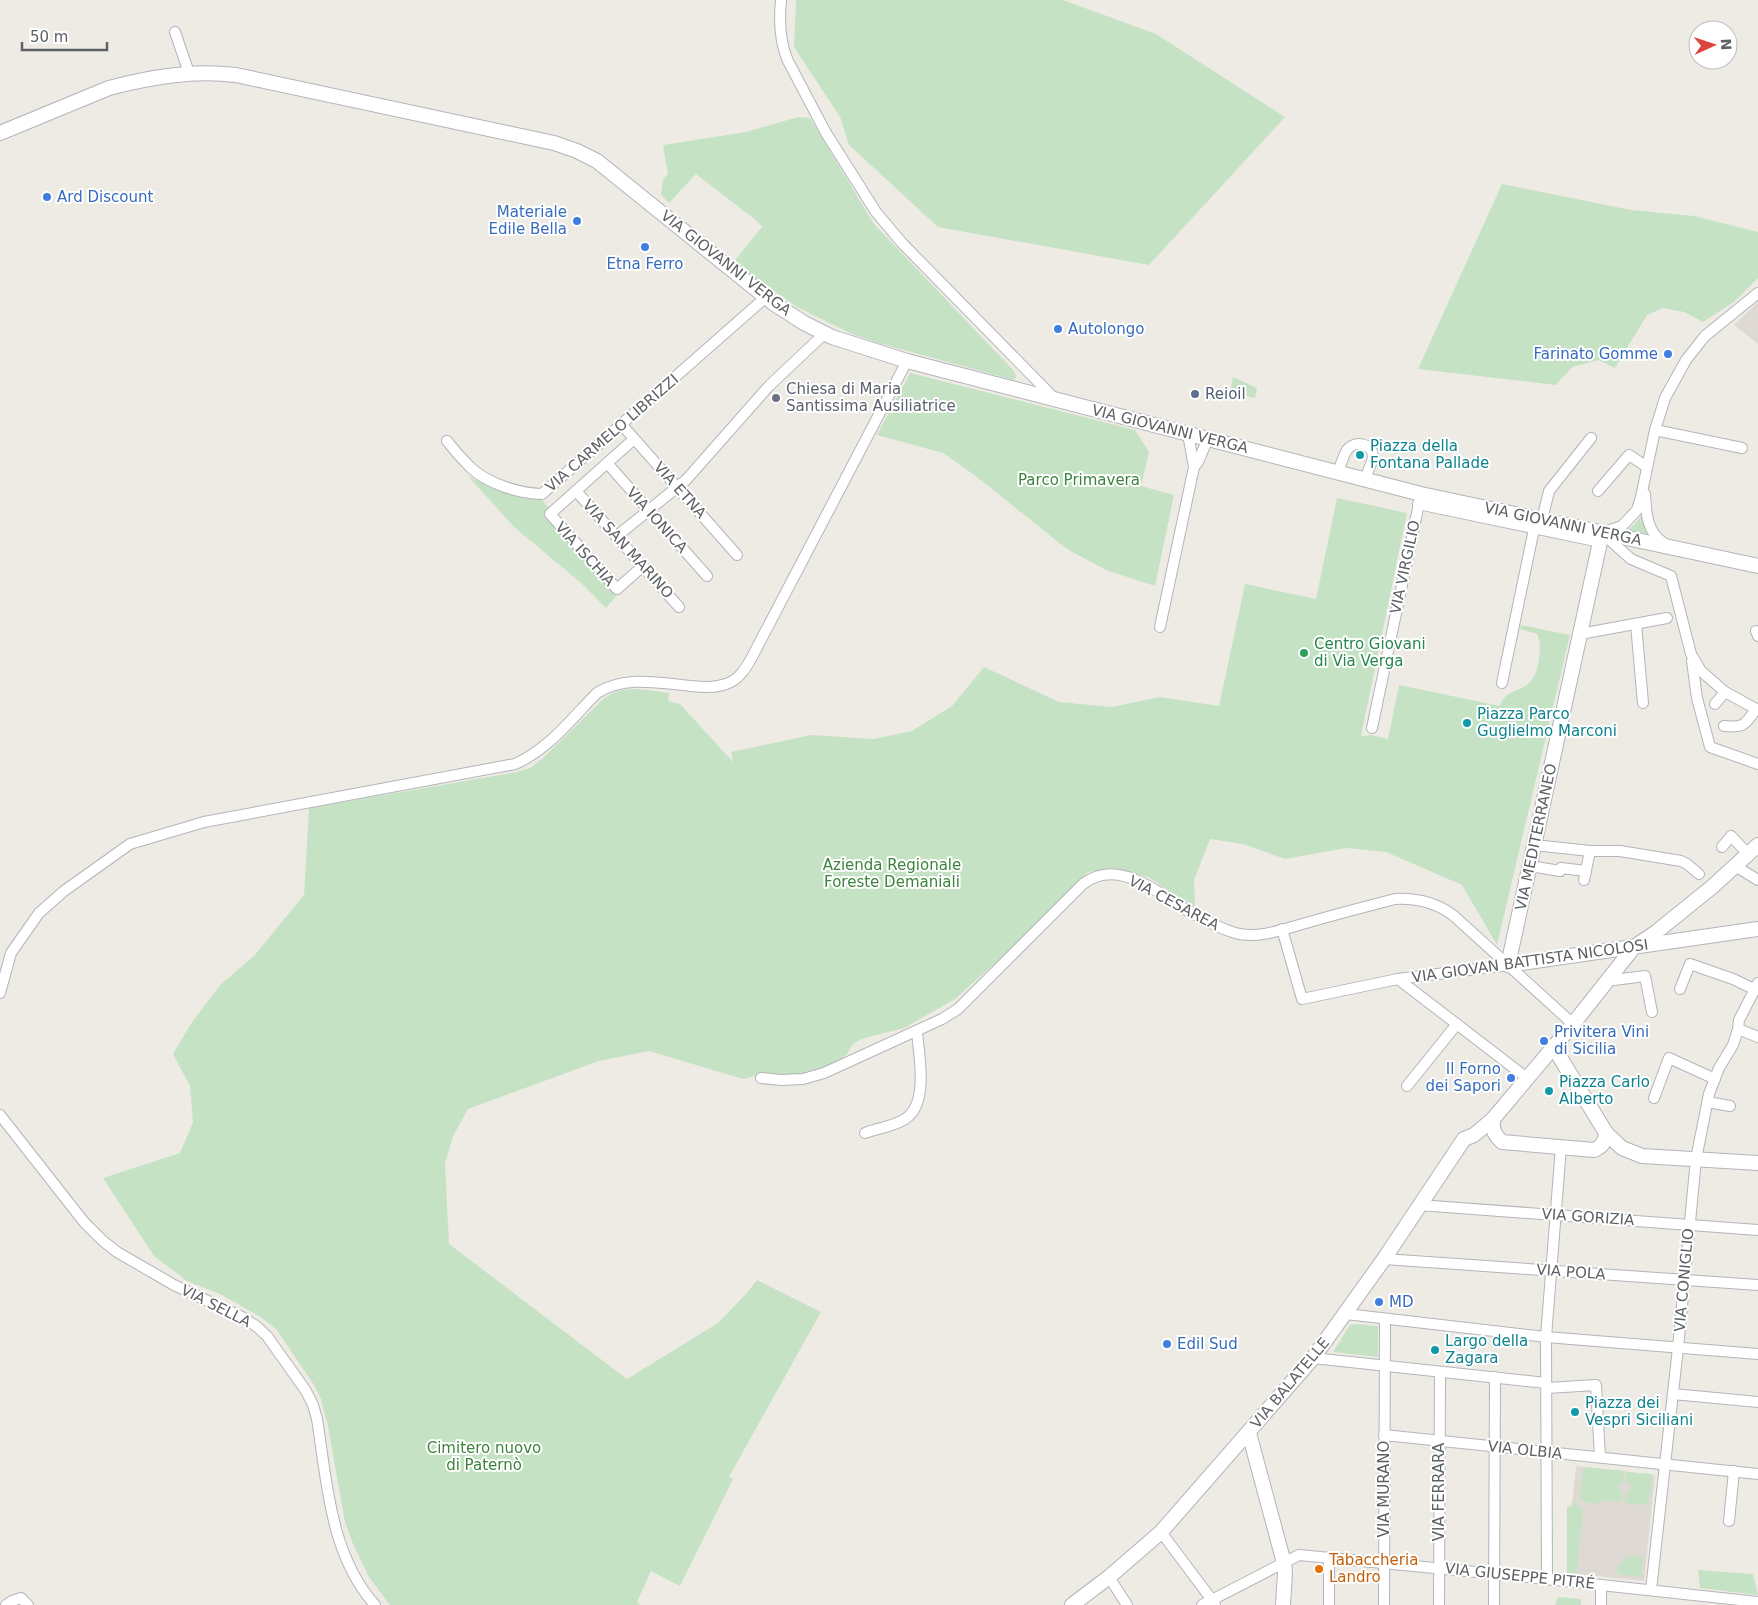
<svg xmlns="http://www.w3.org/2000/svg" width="1758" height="1605" font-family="'DejaVu Sans',sans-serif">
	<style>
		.education { fill: #dedad3 }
		.green { fill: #c5e3c4 }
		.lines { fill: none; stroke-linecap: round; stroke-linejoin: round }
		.street-casing { stroke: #b2b5b9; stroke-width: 12 }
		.secondary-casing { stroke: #b1b4b9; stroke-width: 16 }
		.street { stroke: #fff; stroke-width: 10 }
		.secondary { stroke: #fff; stroke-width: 14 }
		.shop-dot { fill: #3f7fe0; stroke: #fff; stroke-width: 2 }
		.service-dot { fill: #5c6f8a; stroke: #fff; stroke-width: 2 }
		.worship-dot { fill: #6b7280; stroke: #fff; stroke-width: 2 }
		.culture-dot { fill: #0f9aa8; stroke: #fff; stroke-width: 2 }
		.leisure-dot { fill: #2e9e5b; stroke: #fff; stroke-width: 2 }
		.food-dot { fill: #e8710a; stroke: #fff; stroke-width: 2 }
		.labels { text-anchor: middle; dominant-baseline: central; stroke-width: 4; stroke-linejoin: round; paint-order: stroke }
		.shop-label { font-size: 15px; fill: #366cbe; stroke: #fff; text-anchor: start }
		.street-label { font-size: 15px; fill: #5d6064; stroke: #fff }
		.worship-label { font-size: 15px; fill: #5b616d; stroke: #fff; text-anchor: start }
		.service-label { font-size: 15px; fill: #4e5e75; stroke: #fff; text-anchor: start }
		.culture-label { font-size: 15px; fill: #0d838f; stroke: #fff; text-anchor: start }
		.park-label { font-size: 15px; fill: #3d833d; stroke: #fff }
		.leisure-label { font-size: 15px; fill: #27864d; stroke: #fff; text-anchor: start }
		.food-label { font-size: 15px; fill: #c56008; stroke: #fff; text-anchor: start }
	</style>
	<rect width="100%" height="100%" fill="#eeebe5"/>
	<!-- education -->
	<g class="education">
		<path d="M1758 302V344L1734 325Z"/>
		<path d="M1576 1466 1655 1475 1644 1581 1567 1573V1507L1572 1506Z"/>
	</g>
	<!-- green -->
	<g class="green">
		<path d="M796 0H1063L1156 34 1285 117 1149 265 938 227 849 145 840 117 794 47Z"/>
		<path d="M798 117 810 118 874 224 1014 371 1016 376 1014 380 878 343 852 334 797 307 737 265 735 260 762 227 757 221 696 174 669 203 661 195 663 179 668 174 663 145 746 132Z"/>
		<path d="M1502 184 1631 210 1694 216 1758 232V278L1734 302 1703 322 1684 312 1663 308 1647 315 1615 368 1598 360 1572 367 1556 385 1418 369Z"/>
		<path d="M910 373 1135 430 1149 452 1141 486 1174 495 1155 586 1106 570 1067 549 977 477 943 453 877 435Z"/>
		<path d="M1233 377 1257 388 1255 398 1230 392Z"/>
		<path d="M468 476 507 494 542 500 550 509 544 516 617 595 606 608 580 582 514 527Z"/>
		<path d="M1337 498 1407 513 1361 736 1371 735 1388 739 1399 685 1500 706C1508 681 1535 700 1539 657 1540 648 1541 643 1537 634L1520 629 1521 625 1570 635 1497 945 1462 885 1386 852 1346 848 1285 859 1243 844 1210 839 1194 880 1195 908 1148 877 1114 868 1088 872 1022 939 955 999 904 1028 861 1039 853 1044 847 1054 836 1063 807 1074 787 1076 766 1073 743 1079 649 1051 599 1061 468 1109 453 1136 445 1163 449 1244 627 1379 718 1323 746 1294 757 1280 821 1312 729 1477 733 1479 680 1586 651 1571 637 1602 641 1605H390L369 1577 353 1544 345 1522 328 1426 321 1399 314 1385 276 1329 262 1318 222 1295 187 1281 154 1256 103 1178 180 1153 193 1122 190 1086 173 1054 192 1022 221 984 254 956 304 895 309 808 517 772 530 768 542 759 601 701C622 683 644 690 669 693L668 701 680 704 733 762 731 752 811 735 874 739 912 731 952 706 984 667 1059 702 1112 707 1160 697 1219 706 1245 584 1316 599Z"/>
		<path d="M1642 515 1647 533 1646 534 1630 531 1628 529 1634 525Z"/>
		<path d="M1354 1324 1378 1326V1357L1333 1352 1350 1325Z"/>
		<path d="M1583 1467 1625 1471 1623 1483 1619 1484 1618 1488 1622 1492 1621 1502 1600 1500 1599 1504 1585 1502 1580 1498Z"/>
		<path d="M1627 1472 1652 1474 1649 1505 1625 1503V1493H1630L1631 1484 1626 1483Z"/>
		<path d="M1572 1499 1577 1506 1582 1509 1583 1513 1576 1574 1567 1573V1507L1572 1506Z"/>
		<path d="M1630 1556 1643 1557 1641 1577 1617 1574 1618 1564Z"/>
		<path d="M1698 1570 1753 1574 1758 1595 1700 1588Z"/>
		<path d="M1558 1597 1581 1599V1605H1555Z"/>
	</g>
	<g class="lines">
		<!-- street casing -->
		<g class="street-casing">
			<g id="street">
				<path d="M781 0C779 20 780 43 788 61L826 133 876 212 902 243 1055 399"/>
				<path d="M175 32 189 73"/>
				<path d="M1758 293 1705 336 1686 360 1665 398 1655 430 1641 497 1637 510 1622 526 1602 533 1631 559 1671 576 1691 654 1701 671 1725 692 1758 710"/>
				<path d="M622 425 737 555"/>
				<path d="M1655 430 1742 448"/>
				<path d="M634 439 550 514 617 589 643 566"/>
				<path d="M447 441C454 450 462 459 470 467 488 484 518 493 542 494L766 297"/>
				<path d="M607 463 707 576"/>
				<path d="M1194 467 1198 462 1208 438"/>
				<path d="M1338 472C1341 465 1343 456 1347 450 1354 440 1373 443 1373 457 1372 464 1367 472 1365 479"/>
				<path d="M576 491 679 607"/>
				<path d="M1598 491 1629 455 1647 467"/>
				<path d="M1645 494C1646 507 1646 525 1656 536 1659 540 1664 543 1668 546"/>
				<path d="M1418 504 1600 542"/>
				<path d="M1542 520 1549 491 1591 438"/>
				<path d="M617 536 686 480 769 386 824 334"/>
				<path d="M1636 624 1643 703"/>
				<path d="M1160 627 1194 467 1188 434"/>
				<path d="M1756 631 1758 636"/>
				<path d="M1580 634 1667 618"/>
				<path d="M1692 661 1697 698 1710 747 1758 764"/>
				<path d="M1502 683 1534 529"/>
				<path d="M1715 704 1725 692"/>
				<path d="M1724 726C1744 728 1745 725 1756 709"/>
				<path d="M1372 728 1421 494"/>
				<path d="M1534 845 1590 851H1620L1681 861 1687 864 1699 874"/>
				<path d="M1722 847 1731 836 1748 854"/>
				<path d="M1530 866 1560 871 1561 868 1586 871"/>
				<path d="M1735 866 1758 880"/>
				<path d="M1584 880 1590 851"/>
				<path d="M1282 929 1302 999 1398 979 1508 965"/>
				<path d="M1398 979 1527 1078"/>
				<path d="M1606 981 1645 976 1652 1012"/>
				<path d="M1680 989 1690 964 1733 979 1754 989"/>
				<path d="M0 993 11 953 39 913 64 891 130 844 204 822 515 764C548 750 572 718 597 693 625 675 660 683 691 686 703 687 715 688 726 684 739 680 746 668 752 657L907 361"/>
				<path d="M1738 1029 1758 1037"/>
				<path d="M761 1078 781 1080 803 1079 824 1073 942 1019 958 1009 1083 884C1119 856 1159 895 1190 912 1204 920 1219 928 1235 933 1259 940 1290 927 1313 921 1341 913 1368 906 1395 899 1416 898 1437 903 1454 916L1573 1024"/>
				<path d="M1407 1086 1457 1024"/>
				<path d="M1654 1098 1669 1058 1715 1079"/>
				<path d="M1708 1102 1730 1106"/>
				<path d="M0 1115 84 1222 103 1241 117 1252 174 1285 242 1317 256 1326 267 1336 306 1391 313 1405 317 1419C327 1482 330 1555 375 1605"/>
				<path d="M865 1133C877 1128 893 1127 905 1119 929 1104 919 1056 917 1032"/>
				<path d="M1419 1205 1758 1230"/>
				<path d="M1384 1259 1758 1285"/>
				<path d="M1346 1314 1546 1337 1758 1354"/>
				<path d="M1313 1358 1546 1383"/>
				<path d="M1547 1388 1596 1385 1600 1457"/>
				<path d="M1673 1394 1758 1402"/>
				<path d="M1384 1435 1758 1474"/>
				<path d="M1729 1521 1734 1471"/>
				<path d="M1161 1532 1215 1604"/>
				<path d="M1329 1557V1605"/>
				<path d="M1109 1577 1127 1605"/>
				<path d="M1547 1579 1546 1337 1561 1147"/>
				<path d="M1651 1590 1678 1348 1696 1159 1709 1094 1719 1068 1733 1045 1738 1029 1739 1020 1758 983"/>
				<path d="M6 1605 12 1601 21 1598 28 1605"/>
				<path d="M1202 1605 1299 1555 1518 1576 1758 1602"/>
				<path d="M1384 1605 1385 1319"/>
				<path d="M1439 1605 1440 1372"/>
				<path d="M1494 1605 1495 1377"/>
				<path d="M1601 1605V1585"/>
			</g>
		</g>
		<!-- secondary casing -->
		<g class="secondary-casing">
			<g id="secondary">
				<path d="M0 133 109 88C151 77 192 70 236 75L554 143 577 151 597 161 773 303 804 323 832 337 907 361 1421 494 1758 566"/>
				<path d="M1602 533 1508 965 1758 929"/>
				<path d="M1493 1119C1492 1130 1494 1134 1502 1142L1594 1150C1601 1147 1606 1142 1606 1133L1553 1046"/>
				<path d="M1606 1133 1622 1148 1642 1156 1758 1163"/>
				<path d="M1249 1433 1284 1563 1285 1573 1283 1605"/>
				<path d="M1072 1605 1109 1577 1161 1532 1313 1358 1384 1259 1464 1139 1474 1135 1493 1119 1573 1024 1634 947 1655 933 1712 887 1758 845"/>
			</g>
		</g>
		<!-- street -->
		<use href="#street" class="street"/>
		<!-- secondary -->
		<use href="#secondary" class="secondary"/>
	</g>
	<!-- markers -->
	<g class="shop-dot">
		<circle cx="47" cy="197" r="5"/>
		<circle cx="577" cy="221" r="5"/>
		<circle cx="645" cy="247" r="5"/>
		<circle cx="1058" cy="329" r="5"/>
		<circle cx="1668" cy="354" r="5"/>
		<circle cx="1544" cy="1041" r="5"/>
		<circle cx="1511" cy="1078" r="5"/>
		<circle cx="1379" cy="1302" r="5"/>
		<circle cx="1167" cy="1344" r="5"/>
	</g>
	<circle class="service-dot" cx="1195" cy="394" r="5"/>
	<circle class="worship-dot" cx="776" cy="398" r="5"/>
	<g class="culture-dot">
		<circle cx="1360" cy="455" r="5"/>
		<circle cx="1467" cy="723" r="5"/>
		<circle cx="1549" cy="1091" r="5"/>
		<circle cx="1435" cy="1350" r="5"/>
		<circle cx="1575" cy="1412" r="5"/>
	</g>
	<circle class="leisure-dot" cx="1304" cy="653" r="5"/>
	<circle class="food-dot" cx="1319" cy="1569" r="5"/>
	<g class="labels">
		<!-- shop labels -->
		<g class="shop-label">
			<text x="57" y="197">Ard Discount</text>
			<text x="567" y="212" text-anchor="end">Materiale<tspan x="567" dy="17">Edile Bella</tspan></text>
			<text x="645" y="264" text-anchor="middle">Etna Ferro</text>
			<text x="1068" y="329">Autolongo</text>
			<text x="1658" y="354" text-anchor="end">Farinato Gomme</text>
			<text x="1554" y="1032">Privitera Vini<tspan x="1554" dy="17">di Sicilia</tspan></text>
			<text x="1501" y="1069" text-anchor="end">Il Forno<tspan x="1501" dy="17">dei Sapori</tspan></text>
			<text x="1389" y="1302">MD</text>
			<text x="1177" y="1344">Edil Sud</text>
		</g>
		<!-- street labels -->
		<g class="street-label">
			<text transform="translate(726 263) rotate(38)">VIA GIOVANNI VERGA</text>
			<text transform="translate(1170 429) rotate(14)">VIA GIOVANNI VERGA</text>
			<text transform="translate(612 433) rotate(-41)">VIA CARMELO LIBRIZZI</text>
			<text transform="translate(680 490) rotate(48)">VIA ETNA</text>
			<text transform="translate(657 520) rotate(48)">VIA IONICA</text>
			<text transform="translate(1563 524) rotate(12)">VIA GIOVANNI VERGA</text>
			<text transform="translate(628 549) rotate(48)">VIA SAN MARINO</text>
			<text transform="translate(585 554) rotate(48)">VIA ISCHIA</text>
			<text transform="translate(1405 567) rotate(-78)">VIA VIRGILIO</text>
			<text transform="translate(1536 837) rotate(-78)">VIA MEDITERRANEO</text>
			<text transform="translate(1174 903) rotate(28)">VIA CESAREA</text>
			<text transform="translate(1530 961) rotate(-8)">VIA GIOVAN BATTISTA NICOLOSI</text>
			<text transform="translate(1588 1217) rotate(4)">VIA GORIZIA</text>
			<text transform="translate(1571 1272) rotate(4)">VIA POLA</text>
			<text transform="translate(1684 1280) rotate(-85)">VIA CONIGLIO</text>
			<text transform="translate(216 1306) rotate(27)">VIA SELLA</text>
			<text transform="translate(1290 1383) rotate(-50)">VIA BALATELLE</text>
			<text transform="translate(1525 1450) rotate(6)">VIA OLBIA</text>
			<text transform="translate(1384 1489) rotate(-90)">VIA MURANO</text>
			<text transform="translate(1439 1492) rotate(-90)">VIA FERRARA</text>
			<text transform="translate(1520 1576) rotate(6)">VIA GIUSEPPE PITRÉ</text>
		</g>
		<!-- worship labels -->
		<g class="worship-label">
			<text x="786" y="389">Chiesa di Maria<tspan x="786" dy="17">Santissima Ausiliatrice</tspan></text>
		</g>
		<!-- service labels -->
		<g class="service-label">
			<text x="1205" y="394">Reioil</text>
		</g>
		<!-- culture labels -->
		<g class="culture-label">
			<text x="1370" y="446">Piazza della<tspan x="1370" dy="17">Fontana Pallade</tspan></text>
			<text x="1477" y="714">Piazza Parco<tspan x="1477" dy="17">Guglielmo Marconi</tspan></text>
			<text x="1559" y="1082">Piazza Carlo<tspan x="1559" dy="17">Alberto</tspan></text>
			<text x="1445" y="1341">Largo della<tspan x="1445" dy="17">Zagara</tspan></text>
			<text x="1585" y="1403">Piazza dei<tspan x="1585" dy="17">Vespri Siciliani</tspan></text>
		</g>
		<!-- park labels -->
		<g class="park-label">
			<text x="1079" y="480">Parco Primavera</text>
			<text x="892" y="865">Azienda Regionale<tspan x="892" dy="17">Foreste Demaniali</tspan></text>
			<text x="484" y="1448">Cimitero nuovo<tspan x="484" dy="17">di Paternò</tspan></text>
		</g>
		<!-- leisure labels -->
		<g class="leisure-label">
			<text x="1314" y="644">Centro Giovani<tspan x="1314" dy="17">di Via Verga</tspan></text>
		</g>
		<!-- food labels -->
		<g class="food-label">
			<text x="1329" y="1560">Tabaccheria<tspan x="1329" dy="17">Landro</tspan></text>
		</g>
	</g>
	<!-- north arrow -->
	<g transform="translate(1713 45) rotate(87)"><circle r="24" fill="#ffffff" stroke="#bebfc1"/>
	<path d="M0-4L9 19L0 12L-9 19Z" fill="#db433e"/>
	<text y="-8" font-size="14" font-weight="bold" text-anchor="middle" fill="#5d6064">N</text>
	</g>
	<!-- scale -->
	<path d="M22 42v8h85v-8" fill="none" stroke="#5d6064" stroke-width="2.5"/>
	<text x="30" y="42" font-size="15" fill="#5d6064" stroke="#ffffff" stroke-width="4" paint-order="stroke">50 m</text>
</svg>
